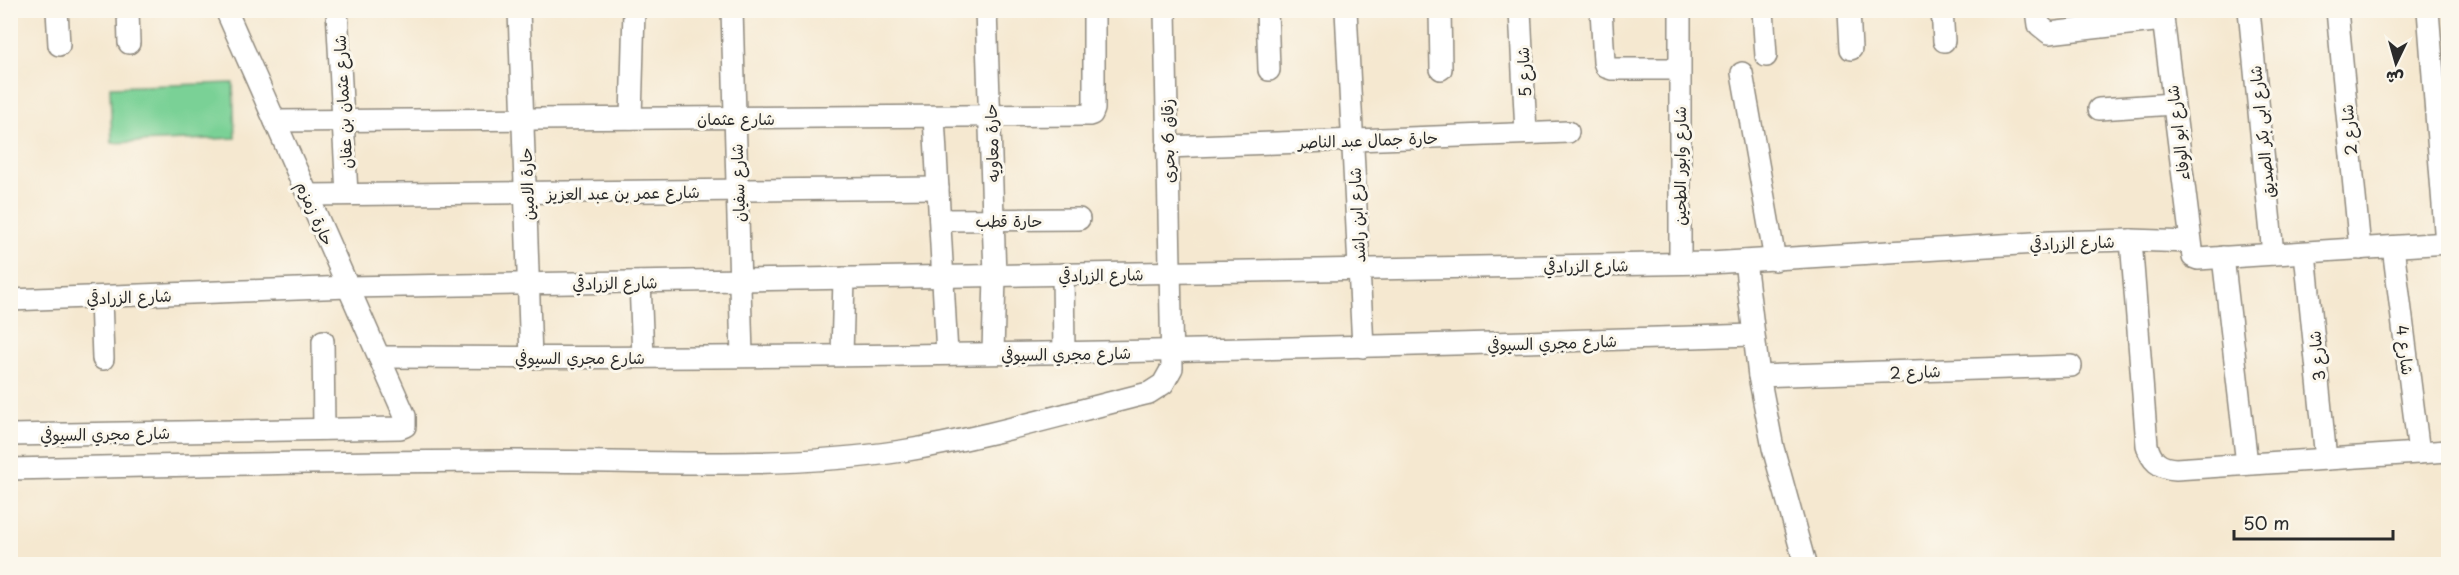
<svg xmlns="http://www.w3.org/2000/svg" width="2459" height="575" font-family="'Playpen Sans','Playpen Sans Arabic',sans-serif">
	<style>
		.green { fill: #7ad196; stroke: #527e60; stroke-width: 1.5 }
		.lines { fill: none; stroke-linecap: round; stroke-linejoin: round }
		.street-casing { stroke: #908a7e; stroke-width: 24 }
		.street { stroke: #fff; stroke-width: 21 }
		.labels { text-anchor: middle; dominant-baseline: central; stroke-width: 6; stroke-linejoin: round; paint-order: stroke }
		.street-label { font-size: 16px; fill: #2b2b2b; stroke: #fbf7ec }
	</style>
	<rect width="100%" height="100%" fill="#fbf7ec"/>
	<filter id="ink" filterUnits="userSpaceOnUse"><feTurbulence type="fractalNoise" baseFrequency=".0167" numOctaves="2"/><feDisplacementMap in="SourceGraphic" scale="12" xChannelSelector="R" yChannelSelector="G"/><feConvolveMatrix kernelMatrix="1 2 1 2 8 2 1 2 1" color-interpolation-filters="sRGB"/></filter>
	<filter id="wash" filterUnits="userSpaceOnUse"><feTurbulence type="fractalNoise" baseFrequency=".008" numOctaves="4" result="noise"/><feDisplacementMap in="SourceGraphic" scale="24" xChannelSelector="R" yChannelSelector="G"/><feGaussianBlur stdDeviation="1.35" result="paint"/><feColorMatrix in="noise" values="0 0 0 0 0 0 0 0 0 0 0 0 0 0 0 0 0 1.4 0 .05"/><feComposite in="paint" operator="in"/></filter>
	<g filter="url(#wash)">
		<rect width="100%" height="100%" fill="#f5e8d0"/>
		<!-- green -->
		<path class="green" d="M233 83 235 138 112 143 110 87Z"/>
	</g>
	<g filter="url(#ink)">
		<g class="lines">
			<!-- street casing -->
			<g class="street-casing">
				<g id="street">
					<path d="M57 10 59 45"/>
					<path d="M128 10 129 43"/>
					<path d="M337 10 347 194"/>
					<path d="M519 10 531 358"/>
					<path d="M732 10 742 356"/>
					<path d="M986 10 995 275 993 353"/>
					<path d="M1267 10 1269 70"/>
					<path d="M1346 10 1363 347"/>
					<path d="M1440 10 1441 69"/>
					<path d="M1520 10 1526 133"/>
					<path d="M1601 10 1604 62 1606 67 1612 69H1679"/>
					<path d="M1680 10V263"/>
					<path d="M1763 10 1766 56"/>
					<path d="M1849 10 1851 49"/>
					<path d="M1942 10 1944 41"/>
					<path d="M2037 10 2039 25 2049 33 2163 20"/>
					<path d="M2162 10 2193 257 2198 259 2448 243"/>
					<path d="M2249 10 2273 254"/>
					<path d="M2337 10 2360 249"/>
					<path d="M2428 10 2446 244"/>
					<path d="M1742 73 1775 260"/>
					<path d="M2099 109 2173 104"/>
					<path d="M934 117 947 354"/>
					<path d="M631 118 634 10"/>
					<path d="M275 121 1089 115 1092 114 1094 109V10"/>
					<path d="M1167 147 1568 132"/>
					<path d="M308 195 938 188"/>
					<path d="M940 220 1079 219"/>
					<path d="M2131 240 2147 445C2151 461 2159 468 2176 469L2448 451"/>
					<path d="M2393 247 2419 453"/>
					<path d="M2305 253 2326 459"/>
					<path d="M2223 257 2247 464"/>
					<path d="M1745 261 1759 376 1773 448 1805 564"/>
					<path d="M1063 274 1064 353"/>
					<path d="M640 282 643 357"/>
					<path d="M101 297 103 359"/>
					<path d="M10 300 348 287 1710 263 2051 242 2131 240 2190 242"/>
					<path d="M323 341 324 429"/>
					<path d="M842 355 844 278"/>
					<path d="M379 357C837 360 1295 350 1752 335"/>
					<path d="M1759 376 2071 366"/>
					<path d="M10 435 400 428 405 426V416L226 10"/>
					<path d="M10 469C179 465 348 461 517 461 644 461 777 470 902 451 985 438 1067 413 1149 393L1163 384 1172 368 1165 10"/>
				</g>
			</g>
			<!-- street -->
			<use href="#street" class="street"/>
		</g>
	</g>
	<g class="labels">
		<!-- street labels -->
		<g class="street-label">
			<text transform="translate(1523 72) rotate(-93)">شارع 5</text>
			<text transform="translate(342 102) rotate(-93)">شارع عثمان بن عفان</text>
			<text x="736" y="118">شارع عثمان</text>
			<text transform="translate(2348 130) rotate(-95)">شارع 2</text>
			<text transform="translate(2261 132) rotate(-96)">شارع ابى بكر الصديق</text>
			<text transform="translate(2177 133) rotate(-97)">شارع ابو الوفاء</text>
			<text transform="translate(1368 139) rotate(-2)">حارة جمال عبد الناصر</text>
			<text transform="translate(1167 141) rotate(-91)">زقاق 6 بحرى</text>
			<text transform="translate(991 143) rotate(-92)">حارة معاويه</text>
			<text transform="translate(1679 166) rotate(-90)">شارع وابور الطحين</text>
			<text transform="translate(737 183) rotate(-92)">شارع سفيان</text>
			<text transform="translate(526 184) rotate(-92)">حارة الامين</text>
			<text transform="translate(623 192) rotate(-1)">شارع عمر بن عبد العزيز</text>
			<text transform="translate(316 213) rotate(66)">حارة زمزم</text>
			<text transform="translate(1356 215) rotate(-93)">شارع ابن راشد</text>
			<text x="1009" y="220">حارة قطب</text>
			<text transform="translate(2072 242) rotate(-2)">شارع الزرادقي</text>
			<text transform="translate(1586 265) rotate(-1)">شارع الزرادقي</text>
			<text transform="translate(1101 274) rotate(-1)">شارع الزرادقي</text>
			<text transform="translate(615 282) rotate(-1)">شارع الزرادقي</text>
			<text transform="translate(129 296) rotate(-2)">شارع الزرادقي</text>
			<text transform="translate(1552 342) rotate(-2)">شارع مجري السيوفي</text>
			<text transform="translate(2406 350) rotate(83)">شارع 4</text>
			<text transform="translate(1066 353) rotate(-1)">شارع مجري السيوفي</text>
			<text transform="translate(2316 356) rotate(-96)">شارع 3</text>
			<text x="580" y="357">شارع مجري السيوفي</text>
			<text transform="translate(1915 371) rotate(-2)">شارع 2</text>
			<text transform="translate(105 433) rotate(-1)">شارع مجري السيوفي</text>
		</g>
	</g>
	<!-- margin -->
	<rect width="2459" height="575" fill="none" stroke="#fbf7ec" stroke-width="36"/>
	<!-- north arrow -->
	<g transform="translate(2396 63) rotate(185)" stroke="#fbf7ec" stroke-width="4.5" paint-order="stroke">
	<path d="M0-4.5L10 22L0 15L-10 22Z" fill="#2b2b2b"/>
	<text y="-9" font-size="16" font-weight="bold" text-anchor="middle" fill="#2b2b2b">ش</text>
	</g>
	<!-- scale -->
	<path d="M2234 530v9h159v-9" fill="none" stroke="#2b2b2b" stroke-width="3"/>
	<text x="2243" y="530" font-size="18" fill="#2b2b2b" stroke="#fbf7ec" stroke-width="4.5" paint-order="stroke">50 m</text>
</svg>
